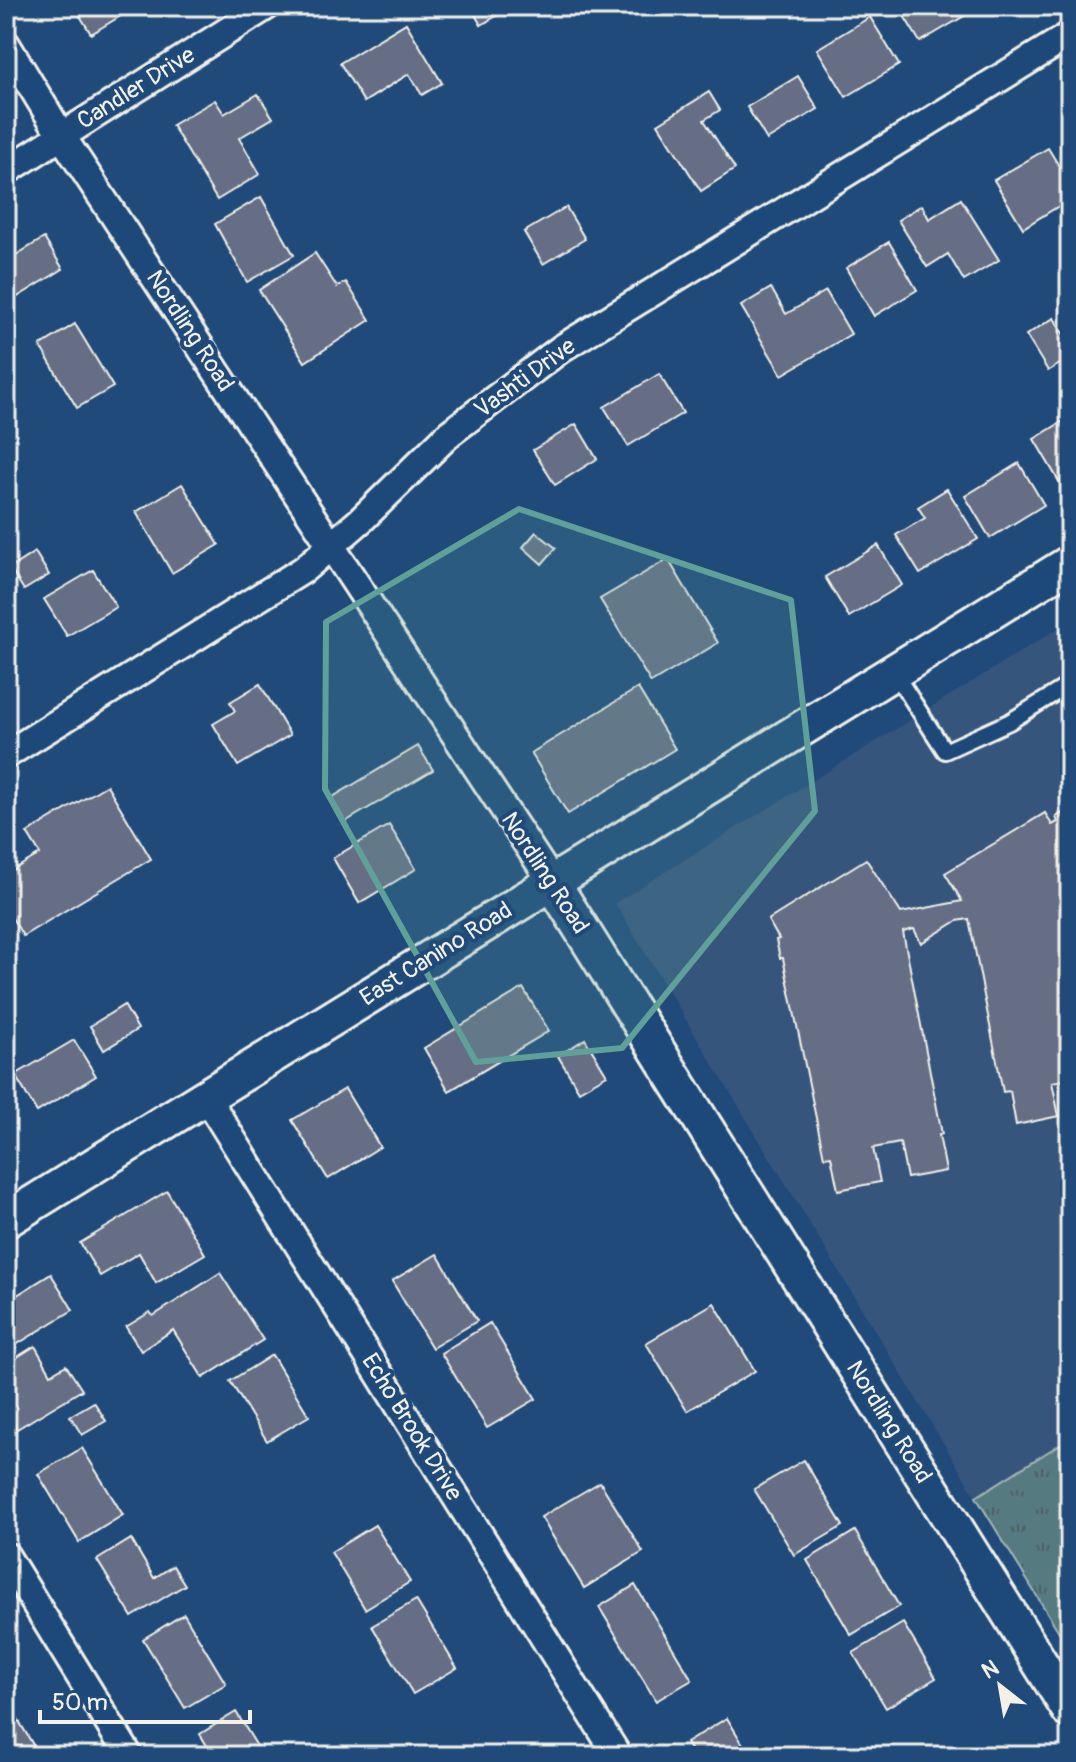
<svg xmlns="http://www.w3.org/2000/svg" width="1076" height="1762" font-family="Pangolin,sans-serif">
	<style>
		.built { fill: #34557d }
		.grass { fill: url(#grass-tufts); stroke: #a4b6b4; stroke-width: 2 }
		.building { fill: #656e85; stroke: #f4f1e8; stroke-width: 2 }
		.lines { fill: none; stroke-linecap: round; stroke-linejoin: round }
		.service-casing { stroke: #f4f1e8; stroke-width: 20 }
		.minor-casing { stroke: #f4f1e8; stroke-width: 32 }
		.tertiary-casing { stroke: #f4f1e8; stroke-width: 40 }
		.service { stroke: #1f4a7a; stroke-width: 14 }
		.minor { stroke: #1f4a7a; stroke-width: 26 }
		.tertiary { stroke: #1f4a7a; stroke-width: 34 }
		.marked { fill: #5fa199; fill-opacity: 0.2; stroke: #5fa199; stroke-width: 6; stroke-linejoin: round }
		.labels { text-anchor: middle; dominant-baseline: central; stroke-width: 8; stroke-linejoin: round; paint-order: stroke }
		.street-label { font-size: 24px; fill: #f4f1e8; stroke: #1f4a7a }
	</style>
	<defs>
		<pattern id="grass-tufts" width="24" height="20" patternUnits="userSpaceOnUse" patternTransform="scale(2)"><rect width="24" height="20" fill="#557a80"/><path d="M3 7l-1-3M5 7V3M7 7l1-3M15 17l-1-3M17 17v-4M19 17l1-3" fill="none" stroke="#4f6163"/></pattern>
	</defs>
	<rect width="100%" height="100%" fill="#1f4a7a"/>
	<filter id="ink" filterUnits="userSpaceOnUse"><feTurbulence type="fractalNoise" baseFrequency=".0125" numOctaves="2"/><feDisplacementMap in="SourceGraphic" scale="16" xChannelSelector="R" yChannelSelector="G"/><feConvolveMatrix kernelMatrix="1 2 1 2 8 2 1 2 1" color-interpolation-filters="sRGB"/></filter>
	<g filter="url(#ink)">
		<!-- built -->
		<path class="built" d="M1070 621V1438L976 1497 615 903Z"/>
		<!-- grass -->
		<path class="grass" d="M1070 1438V1650L976 1497Z"/>
		<!-- building -->
		<g class="building">
			<path d="M74 6H137L91 34Z"/>
			<path d="M470 6H513L481 25Z"/>
			<path d="M898 6H975L976 9 920 42Z"/>
			<path d="M870 17 899 65 846 97 817 49Z"/>
			<path d="M406 23 442 83 422 95 409 74 364 102 340 63Z"/>
			<path d="M798 76 818 109 767 140 747 107Z"/>
			<path d="M709 92 720 110 704 120 735 169 701 191 658 124Z"/>
			<path d="M258 94 273 118 239 138 260 174 217 200 172 125 215 100 224 114Z"/>
			<path d="M1048 148 1070 184V199L1023 228 994 180Z"/>
			<path d="M261 197 294 255 247 282 215 224Z"/>
			<path d="M961 199 999 260 964 281 948 254 927 267 898 220 922 205 929 219Z"/>
			<path d="M566 207 585 239 543 264 524 232Z"/>
			<path d="M44 238 63 269 6 304V261Z"/>
			<path d="M889 242 917 290 874 316 846 268Z"/>
			<path d="M315 253 337 287 346 282 370 320 305 362 259 290Z"/>
			<path d="M771 288 786 314 826 291 851 334 782 375 741 306Z"/>
			<path d="M1054 318 1070 345V358L1048 371 1026 335Z"/>
			<path d="M75 324 113 387 77 408 40 346Z"/>
			<path d="M659 374 683 413 628 446 604 407Z"/>
			<path d="M1070 417V477L1060 483 1034 439Z"/>
			<path d="M576 424 597 459 555 485 533 450Z"/>
			<path d="M1019 463 1044 505 990 538 965 496Z"/>
			<path d="M182 484 219 545 172 573 136 512Z"/>
			<path d="M947 489 978 539 920 574 896 535 925 518 918 507Z"/>
			<path d="M536 532 556 548 542 564 523 547Z"/>
			<path d="M878 545 902 585 849 617 825 577Z"/>
			<path d="M35 552 49 575 24 590 10 568Z"/>
			<path d="M668 559 718 643 651 683 600 599Z"/>
			<path d="M93 570 116 607 67 636 44 599Z"/>
			<path d="M260 684 290 735 238 766 213 724 235 711 230 702Z"/>
			<path d="M638 688 675 749 568 814 531 753Z"/>
			<path d="M418 746 433 770 345 822 331 798Z"/>
			<path d="M107 785 151 859 23 936 6 908V874L40 854 27 833Z"/>
			<path d="M1070 809V1079L1052 1082 1059 1116 1016 1125 1010 1091 1003 1092 969 919 957 921 921 943 914 929 903 932 942 1134 939 1135 946 1171 907 1178 900 1143 873 1148 880 1182 838 1190 831 1156 824 1157 783 958H780L776 940 779 939 768 920 866 859 901 913 962 901 945 873 1045 813 1052 825 1058 822 1056 817Z"/>
			<path d="M389 825 416 869 359 903 333 858Z"/>
			<path d="M523 988 549 1031 449 1091 424 1048Z"/>
			<path d="M124 1005 138 1029 104 1050 90 1026Z"/>
			<path d="M585 1039 607 1075 579 1091 558 1056Z"/>
			<path d="M74 1040 96 1076 37 1112 15 1075Z"/>
			<path d="M345 1089 380 1147 328 1179 292 1120Z"/>
			<path d="M167 1191 205 1254 156 1283 139 1253 100 1276 80 1243Z"/>
			<path d="M437 1254 477 1321 432 1348 392 1281Z"/>
			<path d="M220 1273 263 1340 203 1378 173 1330 141 1351 126 1327 150 1312 153 1316Z"/>
			<path d="M51 1274 73 1310 6 1351V1302Z"/>
			<path d="M714 1303 755 1371 687 1411 646 1343Z"/>
			<path d="M490 1323 536 1399 487 1428 441 1353Z"/>
			<path d="M35 1346 51 1374 66 1365 82 1390 17 1429 6 1411V1364Z"/>
			<path d="M272 1355 309 1416 267 1441 230 1381Z"/>
			<path d="M94 1402 106 1421 82 1435 70 1416Z"/>
			<path d="M82 1448 123 1515 79 1542 38 1474Z"/>
			<path d="M804 1460 843 1526 794 1555 754 1489Z"/>
			<path d="M600 1482 643 1552 584 1588 541 1517Z"/>
			<path d="M375 1525 410 1582 365 1609 331 1552Z"/>
			<path d="M855 1531 899 1606 851 1635 807 1560Z"/>
			<path d="M131 1539 154 1578 173 1566 185 1585 132 1617 97 1560Z"/>
			<path d="M635 1585 692 1680 656 1701 599 1607Z"/>
			<path d="M416 1600 457 1668 413 1694 372 1626Z"/>
			<path d="M184 1614 226 1684 185 1708 143 1639Z"/>
			<path d="M903 1623 936 1678 886 1708 853 1653Z"/>
			<path d="M6 1699 36 1750 26 1756H6Z"/>
			<path d="M236 1712 263 1756H213L200 1734Z"/>
			<path d="M727 1718 750 1756H694L686 1743Z"/>
		</g>
		<g class="lines">
			<!-- service casing -->
			<g class="service-casing">
				<path id="service" d="M894 672 945 751 1009 722 1070 684"/>
			</g>
			<!-- minor casing -->
			<g class="minor-casing">
				<g id="minor">
					<path d="M6 44 61 135 552 882"/>
					<path d="M6 171 267 6"/>
					<path d="M6 755 303 570 361 520 450 433 562 348 1070 35"/>
					<path d="M206 1097 618 1756"/>
					<path d="M6 1556 129 1756"/>
				</g>
			</g>
			<!-- tertiary casing -->
			<g class="tertiary-casing">
				<g id="tertiary">
					<path d="M552 882 1070 1711"/>
					<path d="M6 1220 1070 563"/>
				</g>
			</g>
			<!-- service -->
			<use href="#service" class="service"/>
			<!-- minor -->
			<use href="#minor" class="minor"/>
			<!-- tertiary -->
			<use href="#tertiary" class="tertiary"/>
		</g>
	</g>
	<!-- marked area -->
	<path class="marked" d="M519 509 791 600 815 811 622 1048 476 1062 325 789 326 622Z"/>
	<g class="labels">
		<!-- street labels -->
		<g class="street-label">
			<text transform="translate(136 88) rotate(-32)">Candler Drive</text>
			<text transform="translate(190 331) rotate(57)">Nordling Road</text>
			<text transform="translate(525 378) rotate(-36)">Vashti Drive</text>
			<text transform="translate(545 873) rotate(57)">Nordling Road</text>
			<text transform="translate(436 954) rotate(-32)">East Canino Road</text>
			<text transform="translate(889 1422) rotate(58)">Nordling Road</text>
			<text transform="translate(412 1427) rotate(58)">Echo Brook Drive</text>
		</g>
	</g>
	<!-- margin -->
	<rect width="1076" height="1762" fill="none" stroke="#1f4a7a" stroke-width="32"/>
	<rect x="16" y="16" width="1044" height="1730" fill="none" stroke="#f4f1e8" stroke-width="3" filter="url(#ink)"/>
	<!-- north arrow -->
	<g transform="translate(1000 1686) rotate(329)" stroke="#1f4a7a" stroke-width="6" paint-order="stroke">
	<path d="M0-6L14 30L0 20L-14 30Z" fill="#f4f1e8"/>
	<text y="-12" font-size="22" font-weight="bold" text-anchor="middle" fill="#f4f1e8">N</text>
	</g>
	<!-- scale -->
	<path d="M40 1710v12h210v-12" fill="none" stroke="#f4f1e8" stroke-width="4"/>
	<text x="52" y="1710" font-size="24" fill="#f4f1e8" stroke="#1f4a7a" stroke-width="6" paint-order="stroke">50 m</text>
</svg>
